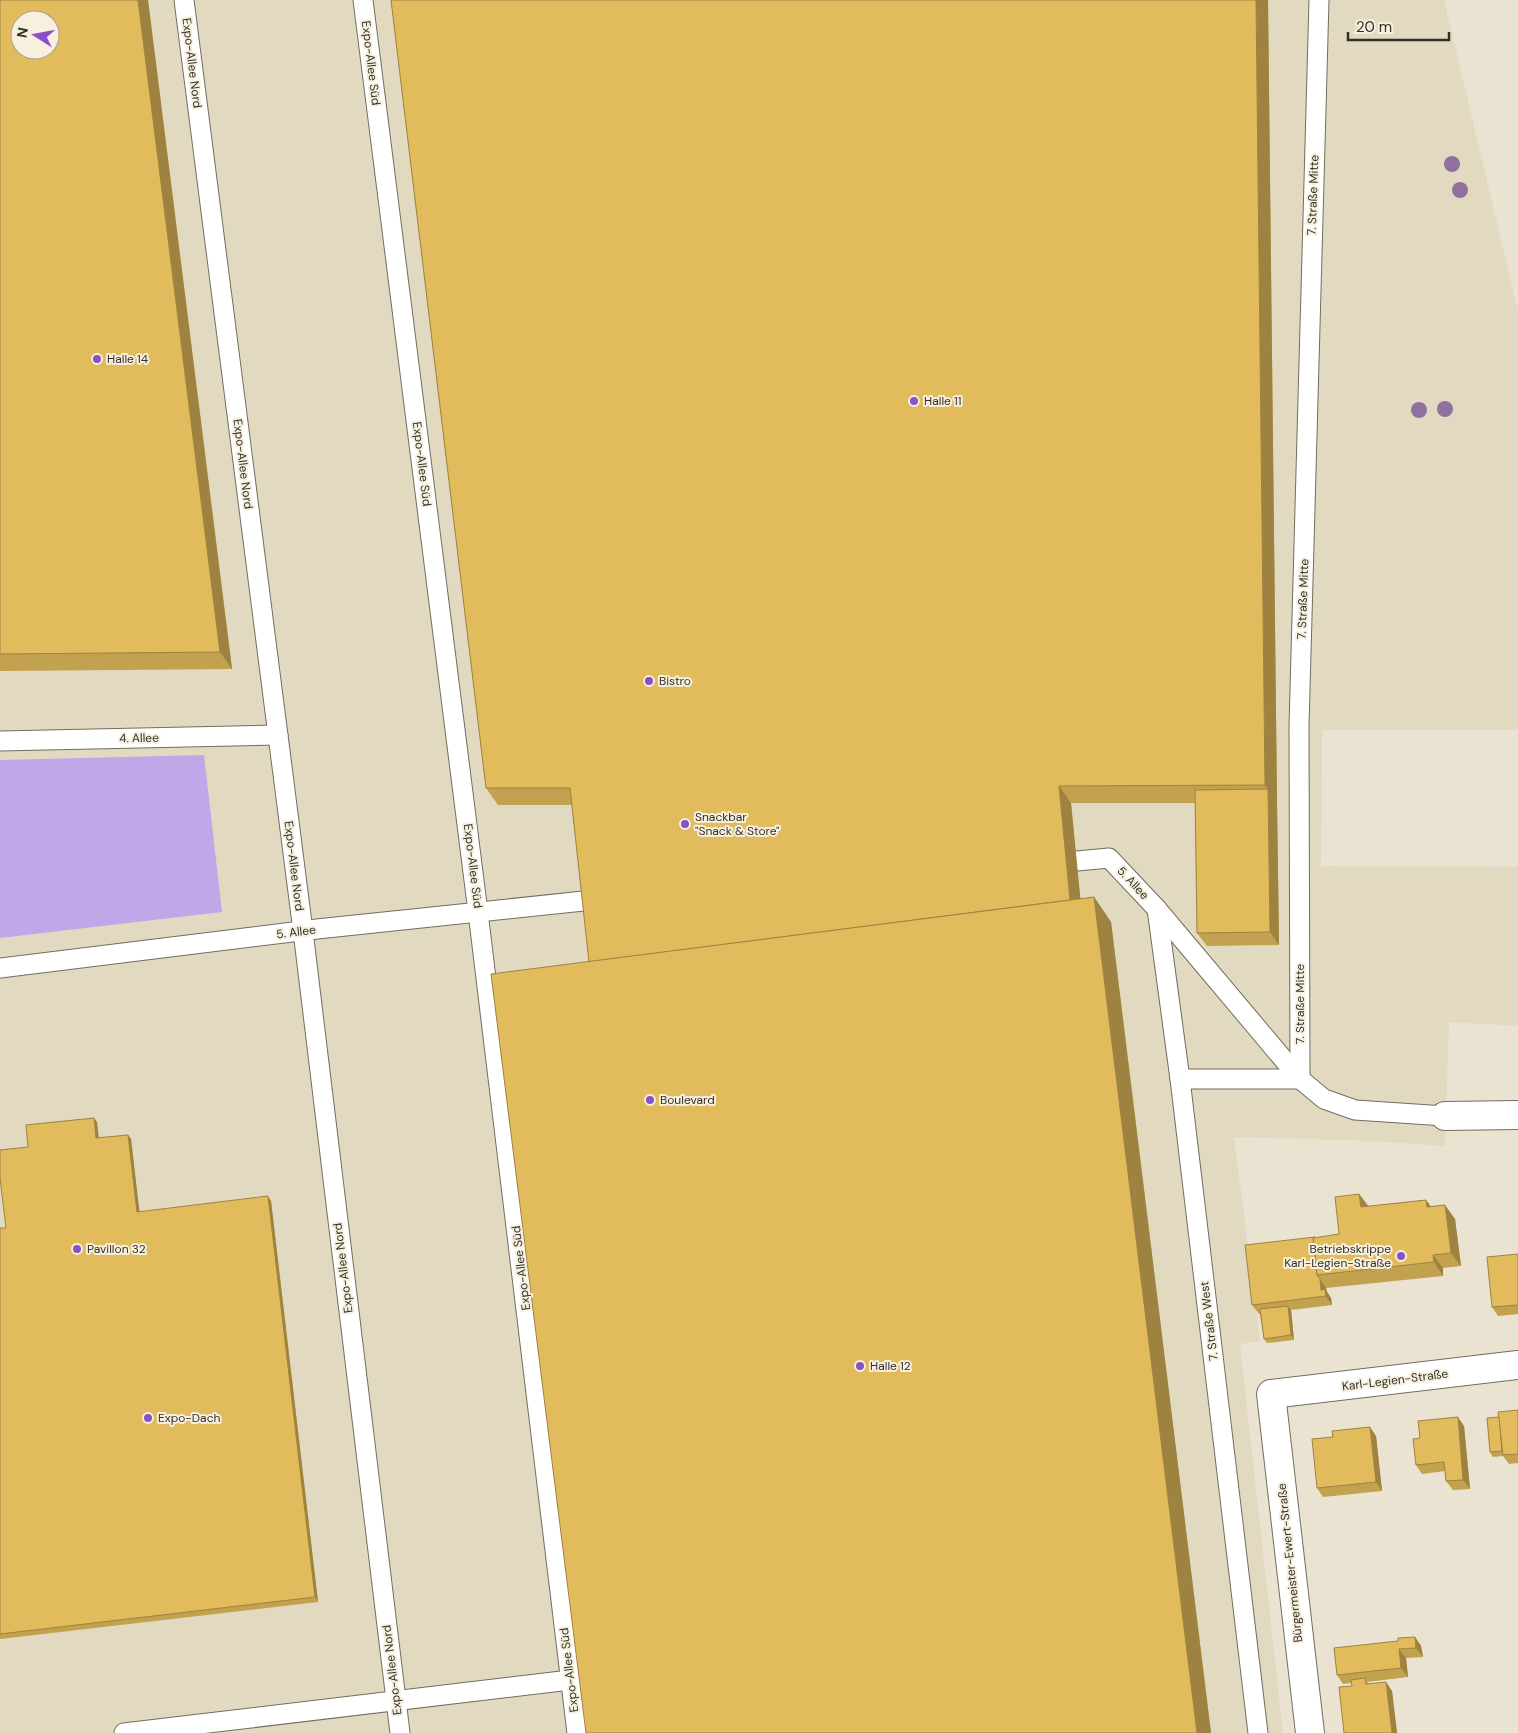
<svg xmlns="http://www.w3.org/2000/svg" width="1518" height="1733" font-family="'DM Sans',sans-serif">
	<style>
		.built { fill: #e2d9c1; fill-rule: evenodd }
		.green { fill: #c1a7e7 }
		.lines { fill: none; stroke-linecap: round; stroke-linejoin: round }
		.lane-casing { stroke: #736d5f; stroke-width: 21 }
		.street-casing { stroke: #736d5f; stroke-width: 30 }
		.lane { stroke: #fff; stroke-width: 19 }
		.street { stroke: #fff; stroke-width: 28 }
		.tree { fill: #90719e }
		.wall { fill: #c2a14f }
		.shaded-wall { fill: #9e8340 }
		.building { fill: #e1bb5c; stroke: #9e8340; fill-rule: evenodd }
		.poi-dot { fill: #8a50c7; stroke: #f7f0df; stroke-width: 2 }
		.labels { text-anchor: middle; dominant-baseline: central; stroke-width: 4; stroke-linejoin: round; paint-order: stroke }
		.street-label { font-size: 12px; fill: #322f29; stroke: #f7f0df }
		.poi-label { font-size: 12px; fill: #322f29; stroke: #f7f0df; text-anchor: start }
	</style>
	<rect width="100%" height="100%" fill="#eae3d2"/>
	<!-- built -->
	<path class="built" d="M0 0H1444L1518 311V730H1322L1321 866 1518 867V1026L1449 1022 1445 1146 1371 1141 1234 1137 1260 1341 1240 1344 1283 1733H0ZM20 20H50V50H20Z"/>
	<!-- green -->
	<path class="green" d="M204 755 222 912 0 938V760Z"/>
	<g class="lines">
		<!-- lane casing -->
		<g class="lane-casing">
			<g id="lane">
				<path d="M184 0 303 931 400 1733"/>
				<path d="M363 0 478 912 577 1733"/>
				<path d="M0 741 278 735"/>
				<path d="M1077 861 1109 858 1157 909 1300 1079 1324 1099 1355 1110 1445 1116"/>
				<path d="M1157 909 1180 1079 1258 1733"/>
				<path d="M0 968 317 929 593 900"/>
				<path d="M1180 1079H1300L1299 726 1319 0"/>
				<path d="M124 1733 570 1680"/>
			</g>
		</g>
		<!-- street casing -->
		<g class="street-casing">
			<g id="street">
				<path d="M1445 1116 1518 1115"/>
				<path d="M1310 1733 1271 1394 1518 1365"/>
			</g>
		</g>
		<!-- lane -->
		<use href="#lane" class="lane"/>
		<!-- street -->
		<use href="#street" class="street"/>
	</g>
	<!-- trees -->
	<g class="tree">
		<circle cx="1452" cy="164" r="8"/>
		<circle cx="1460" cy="190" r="8"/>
		<circle cx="1445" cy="409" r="8"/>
		<circle cx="1419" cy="410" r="8"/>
	</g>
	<!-- wall -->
	<g class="wall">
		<path d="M0 0H148L232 669 0 671Z"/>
		<path d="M391 0H1268L1277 802 1279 945 1207 946 1197 933 1195 803H1071L1080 899 1094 897 1111 922 1211 1733H586L589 962 572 805H498L486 788Z"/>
		<path d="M97 1122 99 1138 128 1135 131 1139 139 1212 271 1201 318 1602 0 1639V1228H6L28 1147Z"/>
		<path d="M1359 1194 1368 1206 1426 1200 1431 1207 1455 1219 1461 1266 1443 1268V1276L1326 1288 1327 1292 1331 1298 1332 1305 1291 1310 1294 1340 1267 1343 1264 1339 1260 1314H1259L1252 1305 1339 1234Z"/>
		<path d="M1518 1254V1314L1498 1316 1492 1307Z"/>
		<path d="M1518 1410V1463L1509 1464 1503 1456 1493 1457 1490 1452 1499 1417Z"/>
		<path d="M1464 1426 1470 1489 1453 1490 1446 1481 1445 1471 1422 1474 1416 1465 1420 1438Z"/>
		<path d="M1376 1436 1382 1491 1323 1497 1317 1488Z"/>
		<path d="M1415 1637 1421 1646 1423 1657 1406 1658 1408 1677 1367 1682 1369 1684 1386 1682 1392 1691 1397 1733H1344L1352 1686 1351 1683 1343 1684 1337 1675 1398 1641Z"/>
	</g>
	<!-- shaded-wall -->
	<g class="shaded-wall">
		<path d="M138 0H148L232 669 220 652Z"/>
		<path d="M1256 0H1268L1277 802 1265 785Z"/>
		<path d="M1059 786 1071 803 1083 925 1071 908Z"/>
		<path d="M1268 789 1277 802 1279 945 1270 932Z"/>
		<path d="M1094 897 1111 922 1211 1733H1197Z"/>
		<path d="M94 1118 97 1122 99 1143 96 1138Z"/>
		<path d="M128 1135 131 1139 140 1216 137 1212Z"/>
		<path d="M1359 1194 1369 1207H1361Z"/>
		<path d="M268 1196 271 1201 318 1602 315 1597Z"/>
		<path d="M1426 1200 1436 1213 1427 1207Z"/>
		<path d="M1445 1205 1455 1219 1461 1266 1451 1253Z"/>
		<path d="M1433 1255 1443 1268V1276L1434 1262Z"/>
		<path d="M1320 1279 1326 1288 1327 1292 1331 1298 1332 1305 1321 1290Z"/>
		<path d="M1288 1306 1291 1310 1294 1340 1291 1335Z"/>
		<path d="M1458 1417 1464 1426 1470 1489 1463 1480Z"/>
		<path d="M1370 1427 1376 1436 1382 1491 1376 1482Z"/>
		<path d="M1415 1637 1421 1646 1423 1657 1416 1648Z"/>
		<path d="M1399 1649 1406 1658 1408 1677 1401 1668Z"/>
		<path d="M1386 1682 1392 1691 1397 1733H1392Z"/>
	</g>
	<!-- building -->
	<g class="building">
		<path d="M0 0H138L220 652 0 654ZM20 20H50V50H20Z"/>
		<path d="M391 0H1256L1265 785 1059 786 1070 900 589 962 570 788H486Z"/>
		<path d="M1268 789 1270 932 1197 933 1195 790Z"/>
		<path d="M1094 897 1197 1733H586L491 974Z"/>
		<path d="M94 1118 96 1138 128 1135 137 1212 268 1196 315 1597 0 1634V1228H6L0 1178V1150L28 1147 26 1125Z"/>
		<path d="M1359 1194 1361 1207 1426 1200 1427 1207 1445 1205 1451 1253 1433 1255 1434 1262 1317 1275 1313 1238 1339 1234 1335 1197Z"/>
		<path d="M1315 1237 1313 1238 1317 1275 1320 1279 1321 1290 1325 1289 1326 1296 1252 1305 1245 1245Z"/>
		<path d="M1518 1254V1305L1492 1307 1487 1257Z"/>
		<path d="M1288 1306 1291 1335 1264 1339 1260 1309Z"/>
		<path d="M1518 1410V1454L1503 1455 1498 1412Z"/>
		<path d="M1458 1417 1463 1480 1446 1481 1444 1462 1416 1465 1413 1439 1420 1438 1418 1421Z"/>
		<path d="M1499 1417 1502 1451 1490 1452 1487 1418Z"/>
		<path d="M1370 1427 1376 1482 1317 1488 1312 1439 1333 1437 1332 1431Z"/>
		<path d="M1415 1637 1416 1648 1399 1649 1401 1668 1337 1675 1334 1648 1398 1641V1638Z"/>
		<path d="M1365 1678 1366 1684 1386 1682 1392 1733H1344L1339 1687 1352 1686 1351 1680Z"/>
	</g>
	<!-- markers -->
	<g class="poi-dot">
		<circle cx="97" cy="359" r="5"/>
		<circle cx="914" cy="401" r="5"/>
		<circle cx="649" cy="681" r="5"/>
		<circle cx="685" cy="824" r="5"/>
		<circle cx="650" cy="1100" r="5"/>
		<circle cx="77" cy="1249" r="5"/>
		<circle cx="1401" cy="1256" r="5"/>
		<circle cx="860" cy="1366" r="5"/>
		<circle cx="148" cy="1418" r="5"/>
	</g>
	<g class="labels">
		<!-- street labels -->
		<g class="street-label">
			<text transform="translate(192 63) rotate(83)">Expo-Allee Nord</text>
			<text transform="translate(371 63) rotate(83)">Expo-Allee Süd</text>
			<text transform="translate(1313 195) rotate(-88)">7. Straße Mitte</text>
			<text transform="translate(243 464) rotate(83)">Expo-Allee Nord</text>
			<text transform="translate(422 464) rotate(83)">Expo-Allee Süd</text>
			<text transform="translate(1303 599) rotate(-88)">7. Straße Mitte</text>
			<text transform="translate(139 738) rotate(-1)">4. Allee</text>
			<text transform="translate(294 866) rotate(83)">Expo-Allee Nord</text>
			<text transform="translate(473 866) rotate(83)">Expo-Allee Süd</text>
			<text transform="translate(1133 883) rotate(47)">5. Allee</text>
			<text transform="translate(296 932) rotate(-7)">5. Allee</text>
			<text transform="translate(1300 1004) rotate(-90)">7. Straße Mitte</text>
			<text transform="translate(343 1268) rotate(-97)">Expo-Allee Nord</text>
			<text transform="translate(521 1268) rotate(-97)">Expo-Allee Süd</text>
			<text transform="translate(1209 1321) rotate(-97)">7. Straße West</text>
			<text transform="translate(1395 1380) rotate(-7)">Karl-Legien-Straße</text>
			<text transform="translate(1290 1563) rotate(-96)">Bürgermeister-Ewert-Straße</text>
			<text transform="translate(392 1670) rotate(-97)">Expo-Allee Nord</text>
			<text transform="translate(569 1670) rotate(-97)">Expo-Allee Süd</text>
		</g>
		<!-- poi labels -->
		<g class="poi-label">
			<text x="107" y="359">Halle 14</text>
			<text x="924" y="401">Halle 11</text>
			<text x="659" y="681">Bistro</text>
			<text x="695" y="817">Snackbar<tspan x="695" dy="14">"Snack &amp; Store"</tspan></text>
			<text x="660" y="1100">Boulevard</text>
			<text x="87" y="1249">Pavillon 32</text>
			<text x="1391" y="1249" text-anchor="end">Betriebskrippe<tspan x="1391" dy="14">Karl-Legien-Straße</tspan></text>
			<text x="870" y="1366">Halle 12</text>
			<text x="158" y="1418">Expo-Dach</text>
		</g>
	</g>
	<!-- north arrow -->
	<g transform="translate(35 35) rotate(281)"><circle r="24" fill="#f7f0df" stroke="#a8a396"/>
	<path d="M0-4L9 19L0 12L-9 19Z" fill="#8a50c7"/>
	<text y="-8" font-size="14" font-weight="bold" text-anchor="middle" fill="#322f29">N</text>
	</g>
	<!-- scale -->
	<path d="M1348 32v8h101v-8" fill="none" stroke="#322f29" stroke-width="2.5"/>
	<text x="1356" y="32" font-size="15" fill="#322f29" stroke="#f7f0df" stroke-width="4" paint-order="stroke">20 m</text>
</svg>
